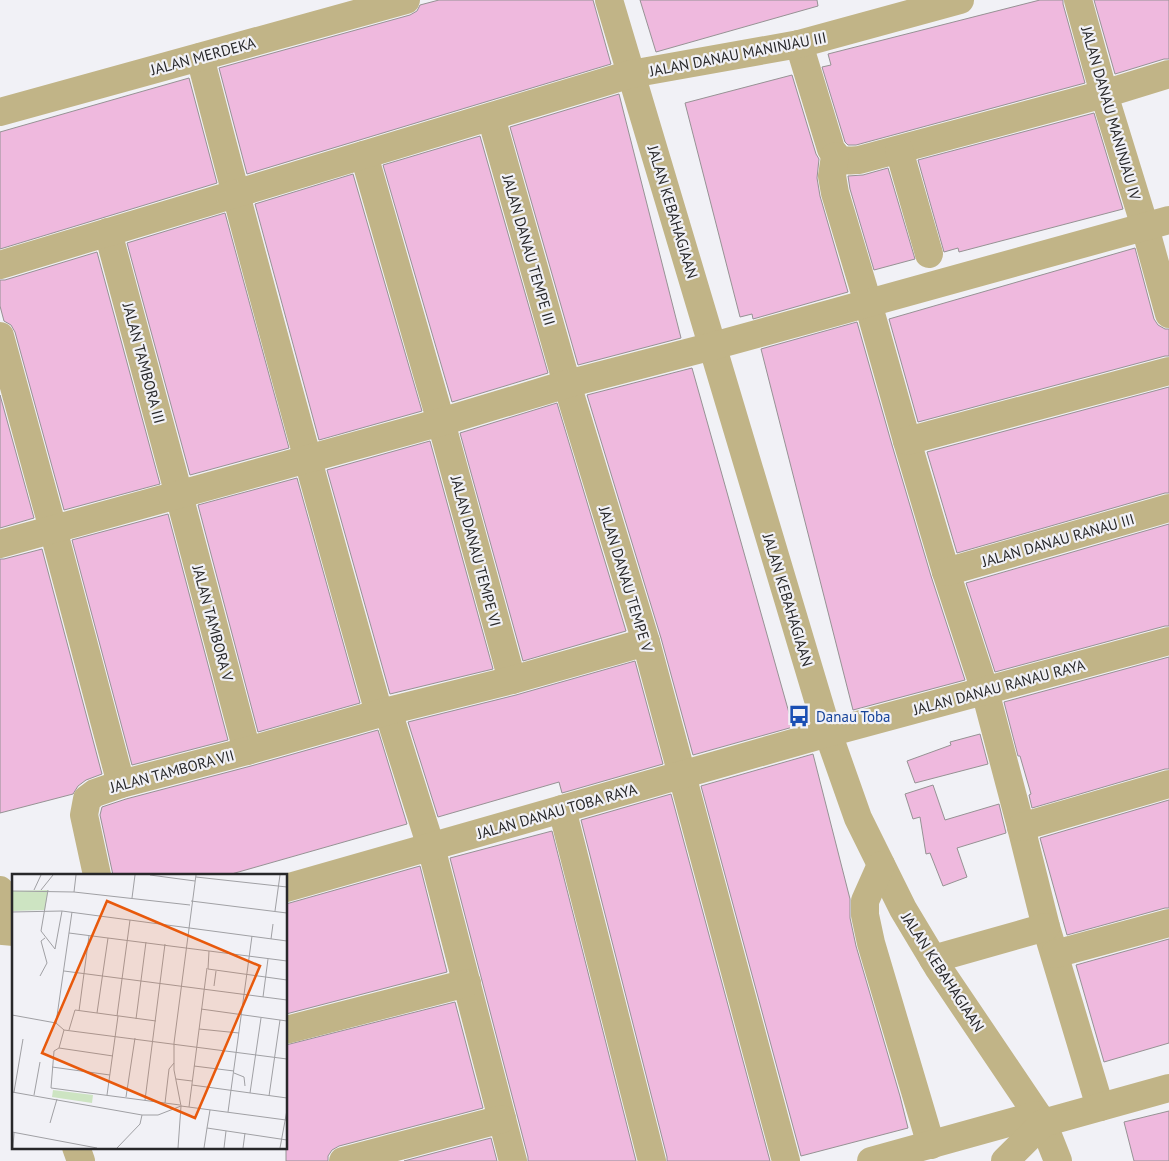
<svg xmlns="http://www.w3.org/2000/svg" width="1169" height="1161" font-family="'PT Sans',sans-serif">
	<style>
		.building { fill: #efb9de; stroke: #969294 }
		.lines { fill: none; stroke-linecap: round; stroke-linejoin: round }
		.minor { stroke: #c1b487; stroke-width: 28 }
		.labels { text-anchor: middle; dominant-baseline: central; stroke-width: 4.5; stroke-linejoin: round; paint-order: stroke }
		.street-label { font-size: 15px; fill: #272729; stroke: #f1f1f6 }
		.transit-label { font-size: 15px; fill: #164399; stroke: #f1f1f6; text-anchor: start }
		.inset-road { fill: none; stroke: #a0a0a4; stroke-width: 1 }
		.view { fill: #e8590c; fill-opacity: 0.15; stroke: #e8590c; stroke-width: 2.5 }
		.inset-edge { fill: none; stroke: #272729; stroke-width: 2.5 }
	</style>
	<rect width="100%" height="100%" fill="#f1f1f6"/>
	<!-- building -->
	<g class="building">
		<path d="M439 0H593L611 64 247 174 219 68 410 15 417 11 420 5Z"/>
		<path d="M640 0H817L818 6 656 52Z"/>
		<path d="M1040 0H1063V4L1085 83 856 145H848L845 142 822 67 831 65 828 54Z"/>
		<path d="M1094 0H1169V59H1164L1115 74Z"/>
		<path d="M792 75 816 154 819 159 817 178 820 196 848 292 753 319 752 314 740 317 685 103Z"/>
		<path d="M189 78 217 183 0 249V132Z"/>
		<path d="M619 94 681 338 578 365 510 127Z"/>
		<path d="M1094 113 1123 209 959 252 958 248 944 252 918 160Z"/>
		<path d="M480 136 548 373 452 402 383 165Z"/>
		<path d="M888 168 915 259 874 270 850 189 848 176 863 175Z"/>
		<path d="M353 174 422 411 319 440 255 204Z"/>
		<path d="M225 213 289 448 190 475 127 243Z"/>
		<path d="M1135 248 1154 319 1158 325 1165 329H1169V356H1165L918 422 889 319Z"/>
		<path d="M97 252 160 484 64 510 15 332 11 325 4 321 0 306V280H5Z"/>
		<path d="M857 322 892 445 931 576 965 680 853 710 761 349Z"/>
		<path d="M692 368 793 727 693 755 661 638 587 395Z"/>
		<path d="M1169 387V493H1165L957 553 927 452Z"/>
		<path d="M0 395 34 518 0 528Z"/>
		<path d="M557 403 626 631 523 661 460 433Z"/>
		<path d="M430 441 493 669 390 694 327 470Z"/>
		<path d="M297 478 360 703 258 732 198 505Z"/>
		<path d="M168 514 228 740 132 765 72 540Z"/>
		<path d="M1169 524V626H1165L995 672 966 583Z"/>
		<path d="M42 549 102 774 86 780 78 786 73 794 0 813V559H4Z"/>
		<path d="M1169 657V769H1165L1032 808 1029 795 1031 794 1020 756H1018L1004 702Z"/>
		<path d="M635 661 663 764 562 793 559 782 438 817 408 722 516 695Z"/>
		<path d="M378 730 407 824 228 875H113L100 815 102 807 126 799 251 766Z"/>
		<path d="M980 734 988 764 915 783 907 761 951 745 950 742Z"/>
		<path d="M813 754 850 899V918L856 946 900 1096 908 1128 801 1156 701 786Z"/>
		<path d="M933 785 945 820 999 804 1006 833 957 848 967 877 943 886 930 853 926 854 920 817 913 819 905 794Z"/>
		<path d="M671 794 770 1161H667V1157L581 820Z"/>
		<path d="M1169 800V908H1165L1067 935 1040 838Z"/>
		<path d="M552 831 636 1161H528V1157L450 858Z"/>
		<path d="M420 866 447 972 286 1014V904Z"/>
		<path d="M1169 939V1043L1104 1062 1076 965Z"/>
		<path d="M455 1002 483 1108 339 1146 332 1150 328 1156V1161H286V1045Z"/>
		<path d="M1169 1111V1161H1134L1124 1122Z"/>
		<path d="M491 1138 497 1161H404Z"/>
	</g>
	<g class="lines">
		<!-- minor -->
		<g class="minor">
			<path d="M609 0 828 733 858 818 903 909 939 969 1043 1123 1058 1161"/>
			<path d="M1078 0 1104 94 1145 227 1169 314"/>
			<path d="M799 44 831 149C840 162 844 161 859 160L1104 94 1169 74"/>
			<path d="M200 57C257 277 317 495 379 713"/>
			<path d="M0 112 406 0"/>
			<path d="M491 117 567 384 646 642 682 775 786 1161"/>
			<path d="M899 150 929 254"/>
			<path d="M364 155 441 422 512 680"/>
			<path d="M835 156 832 176 835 193 868 303 907 441 946 572 985 691 1021 827 1046 927 1100 1107"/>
			<path d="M108 232 179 495 247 751"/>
			<path d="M0 265 631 74 799 44 960 0"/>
			<path d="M0 336 53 529 121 784"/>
			<path d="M907 441 1169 371"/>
			<path d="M0 544 441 422 567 384 713 346 1169 220"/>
			<path d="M946 572 1169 508"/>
			<path d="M388 711 431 847 513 1161"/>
			<path d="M562 809 652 1161"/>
			<path d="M1021 827 1169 784"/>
			<path d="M881 865 865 901V915L871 943 931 1145"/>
			<path d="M97 875 84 815 87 799 95 793 121 784 247 751 388 711 512 680 646 642"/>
			<path d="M286 888 828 733 1169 641"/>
			<path d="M0 890 3 931 14 932"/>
			<path d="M1055 954 1169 923"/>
			<path d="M933 959 1046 927"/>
			<path d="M286 1030 467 983"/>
			<path d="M76 1147 81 1161"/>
			<path d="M343 1161 502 1119"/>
			<path d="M871 1161 1037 1115"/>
			<path d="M1005 1161 1043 1123 1169 1088"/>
		</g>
	</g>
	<!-- icons -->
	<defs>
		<g id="bus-bare" transform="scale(1.725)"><path d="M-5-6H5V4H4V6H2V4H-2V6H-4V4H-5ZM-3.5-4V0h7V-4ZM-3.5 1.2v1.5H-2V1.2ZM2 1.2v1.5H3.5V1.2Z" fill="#1a4fb4" stroke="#f1f1f6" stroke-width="2.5" paint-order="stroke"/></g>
	</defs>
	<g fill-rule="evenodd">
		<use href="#bus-bare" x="799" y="716"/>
	</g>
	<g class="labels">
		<!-- street labels -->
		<g class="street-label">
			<text transform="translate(738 54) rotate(-11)">JALAN DANAU MANINJAU III</text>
			<text transform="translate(203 56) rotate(-15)">JALAN MERDEKA</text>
			<text transform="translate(1111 113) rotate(74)">JALAN DANAU MANINJAU IV</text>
			<text transform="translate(673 212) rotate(73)">JALAN KEBAHAGIAAN</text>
			<text transform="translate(529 250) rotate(74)">JALAN DANAU TEMPE III</text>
			<text transform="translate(144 363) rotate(75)">JALAN TAMBORA III</text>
			<text transform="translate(1058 540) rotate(-16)">JALAN DANAU RANAU III</text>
			<text transform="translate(476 551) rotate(75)">JALAN DANAU TEMPE VI</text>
			<text transform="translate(626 579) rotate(73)">JALAN DANAU TEMPE V</text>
			<text transform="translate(788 600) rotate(73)">JALAN KEBAHAGIAAN</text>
			<text transform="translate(213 623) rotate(75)">JALAN TAMBORA V</text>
			<text transform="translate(999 687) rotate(-15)">JALAN DANAU RANAU RAYA</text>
			<text transform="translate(172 771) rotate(-15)">JALAN TAMBORA VII</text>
			<text transform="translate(557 811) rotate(-16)">JALAN DANAU TOBA RAYA</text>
			<text transform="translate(943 972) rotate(57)">JALAN KEBAHAGIAAN</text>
		</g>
		<!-- transit labels -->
		<g class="transit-label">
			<text x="816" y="716">Danau Toba</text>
		</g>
	</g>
	<!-- overview -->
	<g transform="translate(12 874)">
		<rect width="275" height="275" fill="#f1f1f6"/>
		<path d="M36 16 33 36 0 37V17ZM41 216 81 221 80 229 40 223Z" fill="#cde4c2"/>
		<path class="inset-road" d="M138 1 183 7M184 3 275 13M22 16 29 1M29 16 41 1M36 16 29 57 43 75 50 37M0 17 62 18 178 31M62 18 64 1M120 24 123 1M179 27 275 39M263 37 268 1M0 38 50 37 275 67M57 59 275 87M259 65 261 50M197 77 196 95 275 106M52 97 275 126M28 102 35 89 29 67 33 64M202 112 204 97M251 123 256 85M189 135 275 147M67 137 77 62M85 139 96 64M0 141 44 149M105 142 118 46M124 145 134 68M187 155 227 159M52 156 275 185M52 156 47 174 42 177 39 214 168 231M52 156 44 149 60 38M57 156 63 136 144 147M47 174 101 182M182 192 222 197M40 193 98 201M222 199 232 203 233 212M164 205 180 207M180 211 275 224M0 218 130 241H146L169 232 274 246M2 218 11 165M238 219 249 144M22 221 28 188M95 221 106 142M257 222 268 146M114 223 123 164M133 226 153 70M153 229 157 195 162 189M177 233 195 94M216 238 240 62M38 249 45 225M195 254 198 236M0 258 85 274M1 274 2 259M105 274 128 250 130 241M166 274 169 232 162 196V169L184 1M192 274 195 254 275 266M212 274 214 257M231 274 233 259M268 274 275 236"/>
		<path class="view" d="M95 27 248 92 183 244 30 179Z"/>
		<rect width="275" height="275" class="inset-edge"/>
	</g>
</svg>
